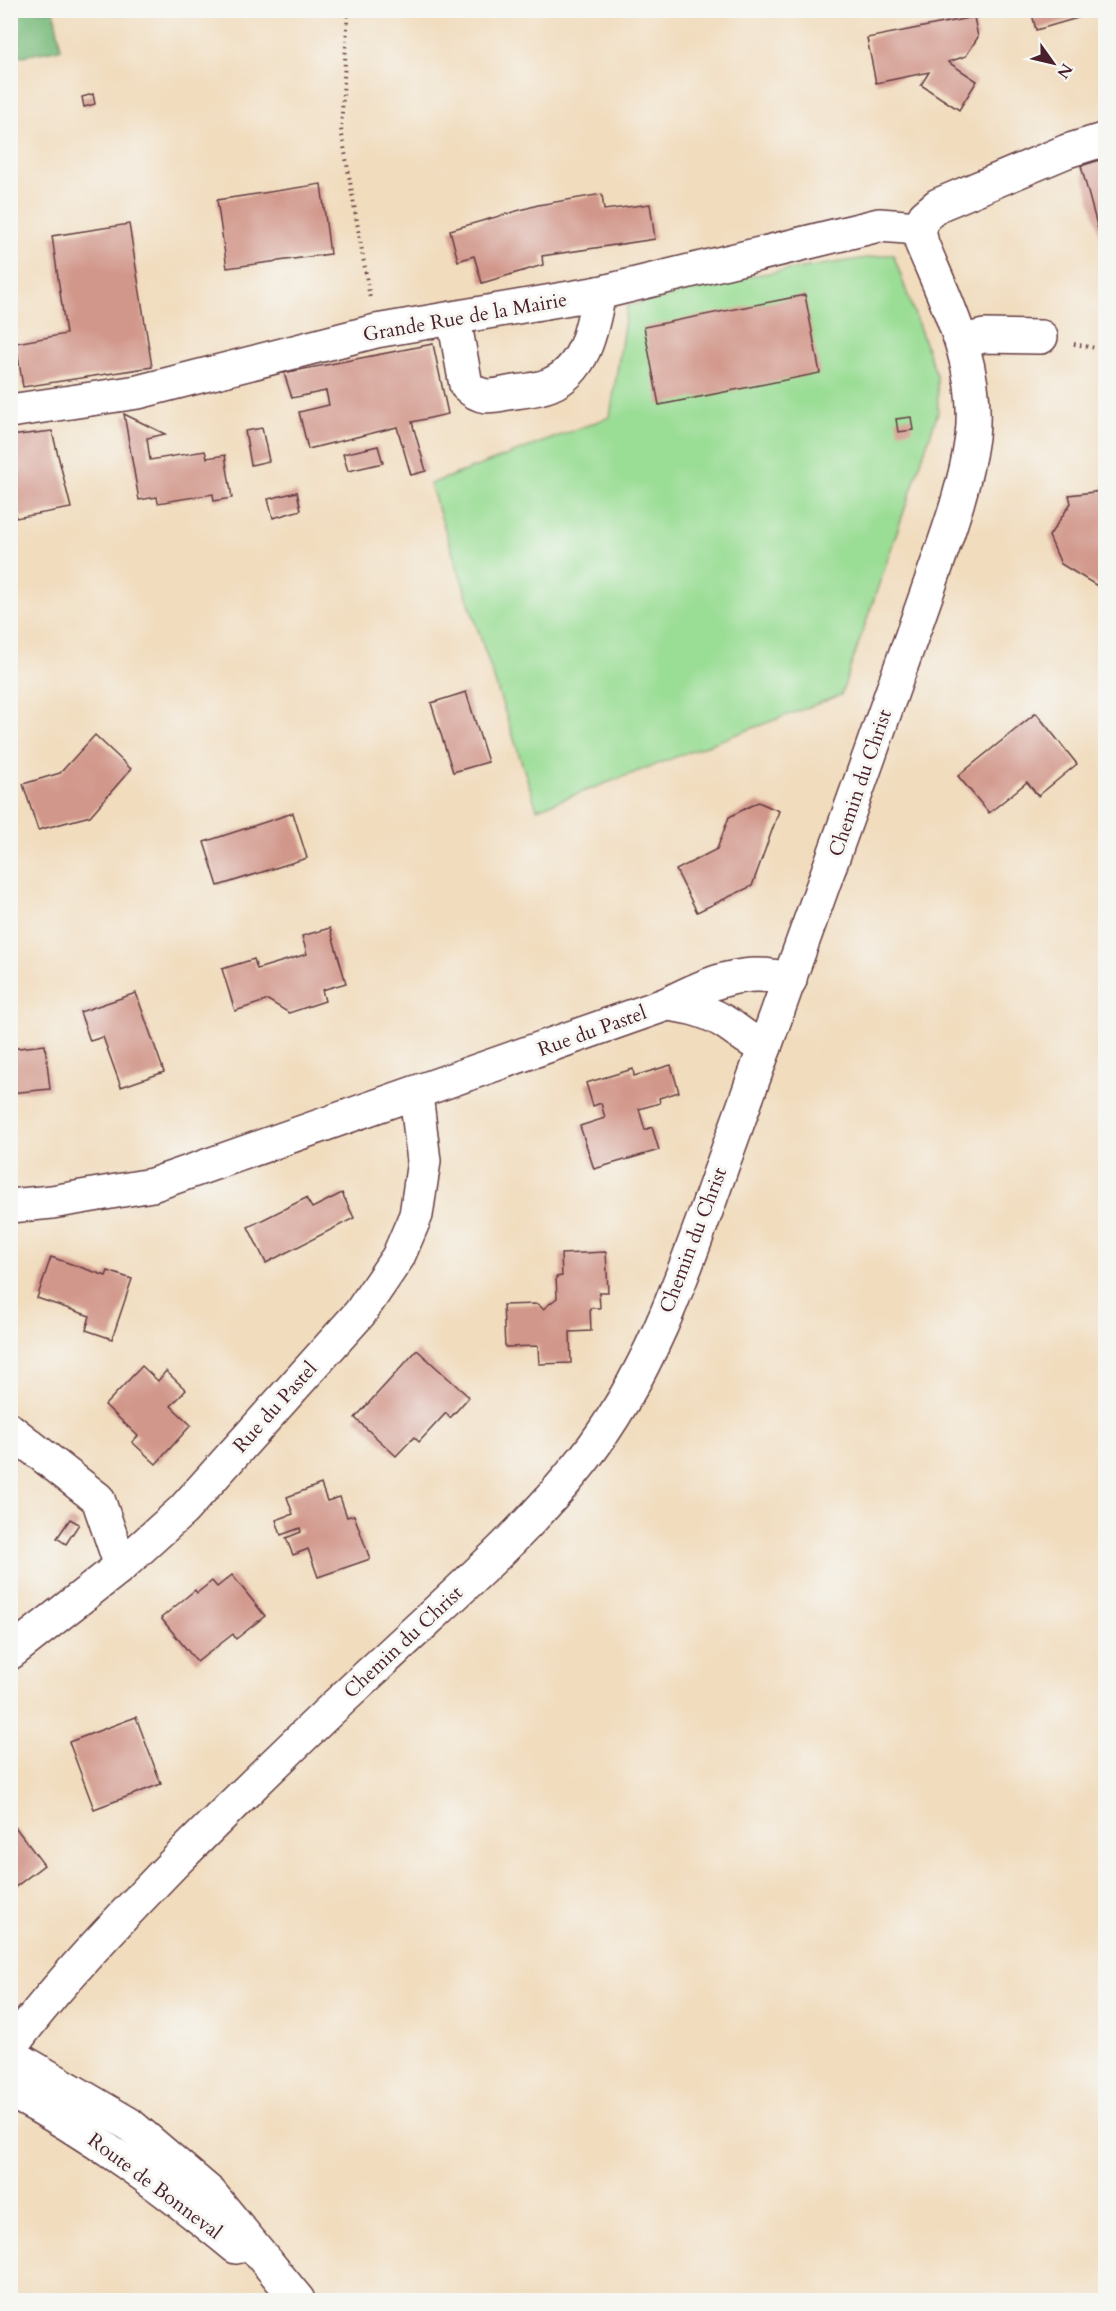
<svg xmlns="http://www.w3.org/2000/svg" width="1116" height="2311" font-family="Cardo,serif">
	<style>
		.green { fill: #9add94; stroke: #727e60; stroke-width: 1.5 }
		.forest { fill: #7bbc7e; stroke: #626e54; stroke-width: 1.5 }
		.building { fill: #d2978b }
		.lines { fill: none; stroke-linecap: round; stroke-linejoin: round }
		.minor-casing { stroke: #633b41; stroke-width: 36 }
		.path { stroke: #633b41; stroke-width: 4; stroke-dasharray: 1.5 4.5; stroke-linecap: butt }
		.minor { stroke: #fff; stroke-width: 33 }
		.labels { text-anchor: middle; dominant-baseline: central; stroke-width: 6; stroke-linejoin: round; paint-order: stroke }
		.street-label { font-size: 20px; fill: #4a1f2b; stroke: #f6f6f2 }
	</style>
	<rect width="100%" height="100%" fill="#f6f6f2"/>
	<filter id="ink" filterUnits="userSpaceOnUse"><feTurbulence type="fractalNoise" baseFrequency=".0167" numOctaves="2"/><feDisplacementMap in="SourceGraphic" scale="12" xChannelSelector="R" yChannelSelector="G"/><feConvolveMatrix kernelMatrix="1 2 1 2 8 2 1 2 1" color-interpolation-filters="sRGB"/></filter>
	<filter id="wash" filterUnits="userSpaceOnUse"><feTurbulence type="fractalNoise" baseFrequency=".008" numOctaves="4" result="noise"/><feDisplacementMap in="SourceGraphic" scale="24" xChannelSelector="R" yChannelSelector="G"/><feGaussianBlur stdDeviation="1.35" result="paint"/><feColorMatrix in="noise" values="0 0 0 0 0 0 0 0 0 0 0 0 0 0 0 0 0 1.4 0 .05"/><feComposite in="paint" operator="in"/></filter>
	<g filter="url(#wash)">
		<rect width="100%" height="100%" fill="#f1dcbd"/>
		<!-- green -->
		<path class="green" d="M893 254 937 377 938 412 841 695 537 809 430 484 610 417 627 306 756 275Z"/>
		<!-- forest -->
		<path class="forest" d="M11 10 54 11 61 49 11 58Z"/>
		<g id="blocks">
			<!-- building -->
			<g class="building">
				<path d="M1031 10H1102V11L1036 30Z"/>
				<path d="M974 17 978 37 966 56 948 62 977 81 959 110 921 85 929 72 876 83 867 38Z"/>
				<path d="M93 94 95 104 84 107 82 97Z"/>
				<path d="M1106 158V255H1105L1081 166Z"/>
				<path d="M321 184 330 254 227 268 217 200Z"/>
				<path d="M602 194 604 210 650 204 655 239 542 256 543 265 482 283 474 256 458 261 450 230 538 205Z"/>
				<path d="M129 224 152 367 23 387 16 343 66 334 52 236Z"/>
				<path d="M805 295 820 373 659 405 644 327Z"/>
				<path d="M433 344 448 414 412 422 426 471 411 475 397 427 308 449 299 412 329 405 326 391 292 398 284 373Z"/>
				<path d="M124 414 165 434 147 438 150 460 205 451 207 458 225 455 232 498 214 501 213 494 158 503 157 497 139 500Z"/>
				<path d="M911 417 913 430 898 432 896 419Z"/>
				<path d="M262 428 269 461 251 465 245 431Z"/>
				<path d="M52 431 71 508 16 518 10 495V436Z"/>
				<path d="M378 446 383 463 348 471 343 454Z"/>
				<path d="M1106 486V587H1099L1061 564 1049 536 1071 503 1069 495 1102 491V487Z"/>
				<path d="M297 492 301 510 273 518 268 499Z"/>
				<path d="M466 692 488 762 453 772 431 703Z"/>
				<path d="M1036 713 1077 764 1038 796 1027 782 989 813 958 776Z"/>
				<path d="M95 735 131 769 90 816 38 830 23 784 60 773Z"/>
				<path d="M758 802 779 811 752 886 697 912 676 870 717 849 729 817Z"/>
				<path d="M293 813 307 858 218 886 204 842Z"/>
				<path d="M330 928 346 983 322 990 325 1001 289 1013 268 1000 235 1011 222 969 254 959 257 969 307 954 302 936Z"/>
				<path d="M136 993 164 1072 121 1087 103 1037 90 1041 80 1012Z"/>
				<path d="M45 1045 50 1089 10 1093V1049Z"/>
				<path d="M671 1065 679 1092 659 1098 660 1103 639 1109 645 1130 652 1127 659 1150 594 1169 580 1126 605 1118 601 1103 593 1106 586 1083 633 1069 634 1076Z"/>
				<path d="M342 1193 354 1218 266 1263 248 1227 306 1198 312 1208Z"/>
				<path d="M606 1252 608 1292H599L600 1308H590L591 1331 570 1332 571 1363 539 1364 538 1346 505 1347 503 1305 538 1304 543 1309 557 1298 556 1277 562 1276 561 1254Z"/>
				<path d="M51 1257 106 1276 108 1271 132 1279 112 1339 86 1330 90 1316 37 1298Z"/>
				<path d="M417 1350 469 1397 450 1418 446 1413 419 1442 414 1437 396 1456 355 1418Z"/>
				<path d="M142 1366 158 1381 166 1371 186 1390 171 1406 191 1425 156 1464 132 1442 138 1436 105 1405Z"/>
				<path d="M321 1484 327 1501 340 1497 347 1517 354 1515 370 1559 318 1577 308 1549 293 1555 286 1538 301 1532 300 1528 281 1535 276 1520 293 1514 287 1497Z"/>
				<path d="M70 1519 79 1524 66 1544 57 1538Z"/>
				<path d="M232 1575 265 1616 236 1639 233 1634 197 1662 161 1618 195 1590 197 1593 212 1581 217 1587Z"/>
				<path d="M136 1717 161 1784 94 1809 69 1742Z"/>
				<path d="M16 1828 44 1865 10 1891V1832Z"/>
			</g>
		</g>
	</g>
	<g filter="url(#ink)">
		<use href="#blocks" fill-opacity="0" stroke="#633b41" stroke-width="1.5"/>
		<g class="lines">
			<!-- minor casing -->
			<g class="minor-casing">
				<g id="minor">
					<path d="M919 228 925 216 938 205 1067 151 1106 139"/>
					<path d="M454 319 466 385C480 399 490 397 508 393 521 391 537 390 549 385 586 370 592 328 599 293"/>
					<path d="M963 341 984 336 1041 337"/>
					<path d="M10 411 138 392 376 331 599 293 879 225 919 228"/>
					<path d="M667 1004C690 1007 709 1011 729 1025 741 1033 750 1042 765 1047"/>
					<path d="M10 1206 52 1202 152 1185 667 1004C706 984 745 966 790 980"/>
					<path d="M10 1430 98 1499 121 1566"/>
					<path d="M10 1653 121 1566 183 1510 360 1313 398 1257 416 1215 424 1161 416 1094"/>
					<path d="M10 2048C59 1982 116 1923 173 1864 241 1796 309 1729 380 1664 450 1598 523 1536 583 1460 658 1365 693 1245 734 1133 777 1012 821 892 864 771 885 711 906 651 928 590 945 541 965 489 972 437 980 367 948 306 922 244L919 228"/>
					<path d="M10 2054 129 2124 210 2193 298 2300"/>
					<path d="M10 2091C92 2134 165 2189 236 2247"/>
				</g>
			</g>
			<!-- path -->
			<g class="path">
				<path d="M348 10 341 129 370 298"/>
				<path d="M1074 344 1106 350"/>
			</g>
			<!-- minor -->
			<use href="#minor" class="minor"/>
		</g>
	</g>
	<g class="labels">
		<!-- street labels -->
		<g class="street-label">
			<text transform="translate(465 317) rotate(-10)">Grande Rue de la Mairie</text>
			<text transform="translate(860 783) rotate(-71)">Chemin du Christ</text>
			<text transform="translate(592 1031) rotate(-20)">Rue du Pastel</text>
			<text transform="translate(693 1240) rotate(-69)">Chemin du Christ</text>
			<text transform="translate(275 1407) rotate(-48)">Rue du Pastel</text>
			<text transform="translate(403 1642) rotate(-43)">Chemin du Christ</text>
			<text transform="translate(155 2186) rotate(37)">Route de Bonneval</text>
		</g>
	</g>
	<!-- margin -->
	<rect width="1116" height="2311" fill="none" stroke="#f6f6f2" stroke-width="36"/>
	<!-- north arrow -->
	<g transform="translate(1053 63) rotate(124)" stroke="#f6f6f2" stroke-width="4.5" paint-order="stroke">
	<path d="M0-4.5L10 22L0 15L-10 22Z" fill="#4a1f2b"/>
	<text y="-9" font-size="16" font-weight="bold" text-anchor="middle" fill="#4a1f2b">N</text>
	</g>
</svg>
